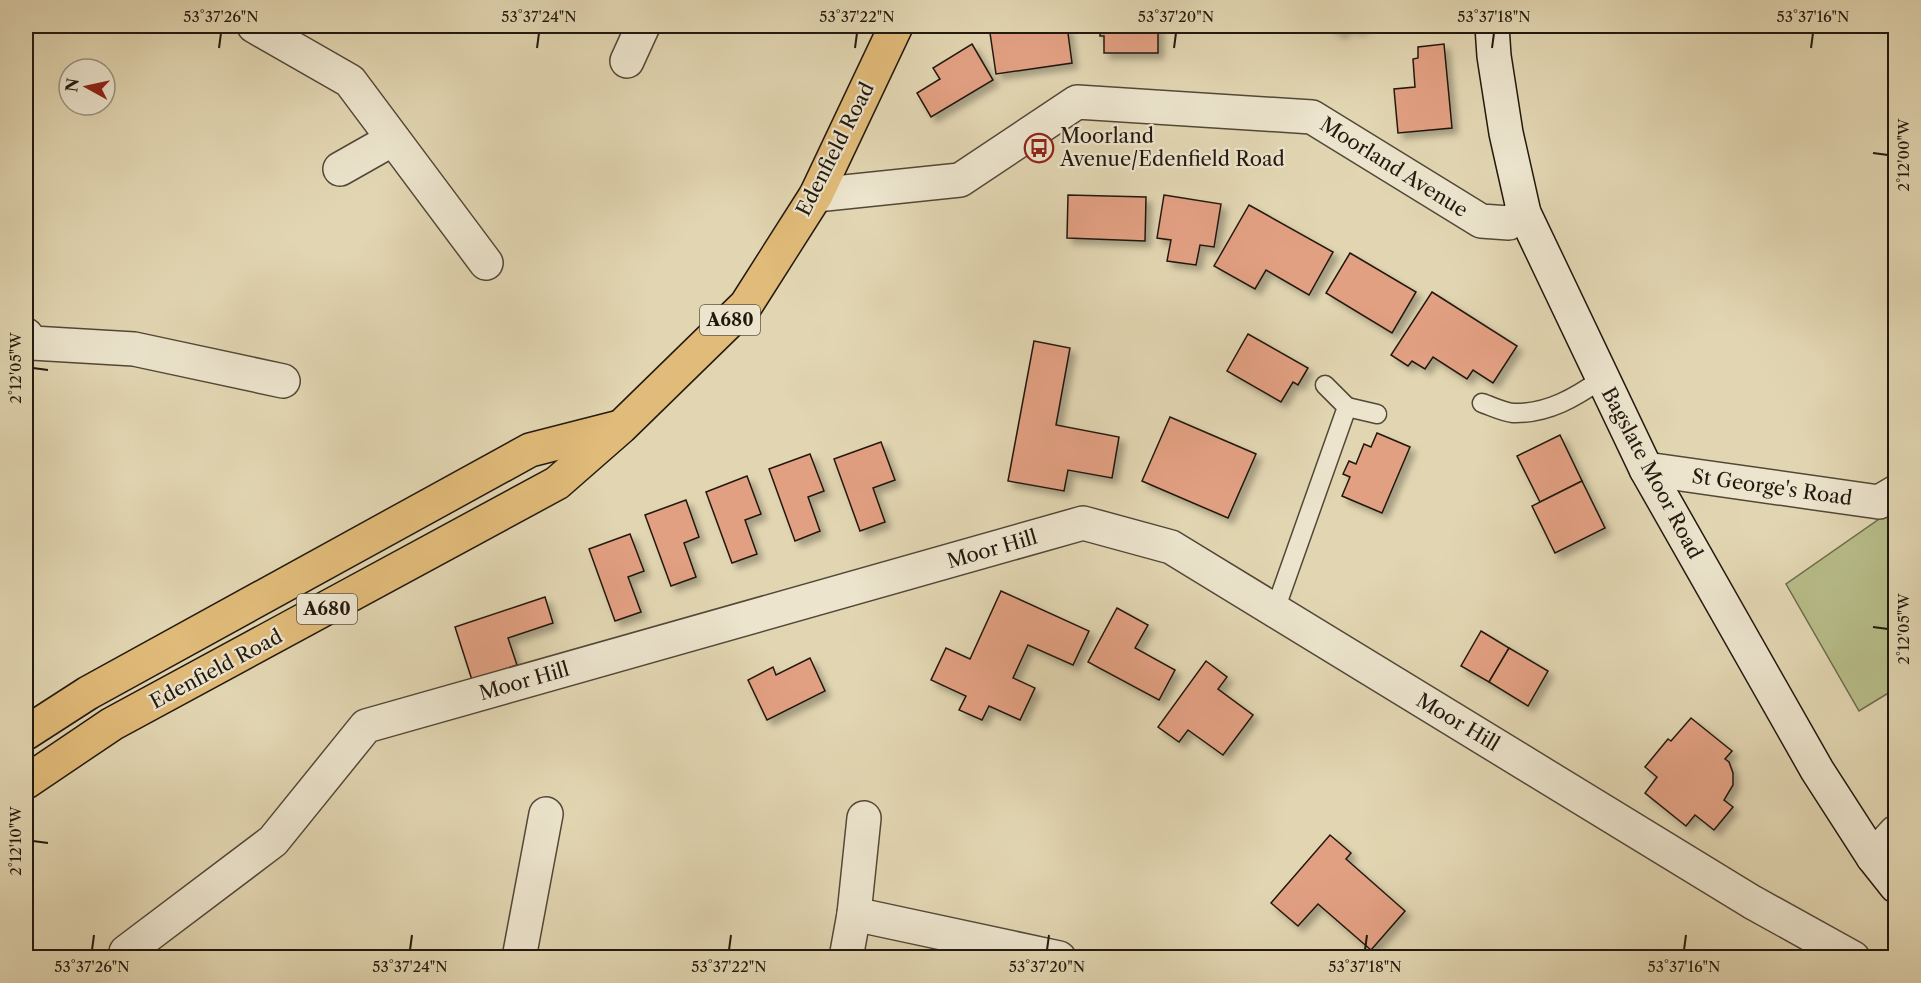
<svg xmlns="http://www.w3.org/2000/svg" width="1921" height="983" font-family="'Libre Caslon Text',serif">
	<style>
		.green { fill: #b7bd89; stroke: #6c6b4c; stroke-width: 1.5 }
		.building { fill: #e2a082; stroke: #22190e; stroke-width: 1.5; filter: url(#shadow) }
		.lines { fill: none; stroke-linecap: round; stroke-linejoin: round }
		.lane-casing { stroke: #524837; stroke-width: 21 }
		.street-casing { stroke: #524837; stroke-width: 36 }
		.secondary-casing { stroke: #22190e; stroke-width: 36 }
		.primary-casing { stroke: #22190e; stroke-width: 36 }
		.lane { stroke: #ece4cd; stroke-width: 18 }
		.street { stroke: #ece4cd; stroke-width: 33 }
		.secondary { stroke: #ece4cd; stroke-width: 33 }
		.primary { stroke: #e1bb79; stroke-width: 33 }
		.ticks { fill: none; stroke: #22190e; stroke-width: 2 }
		.labels { text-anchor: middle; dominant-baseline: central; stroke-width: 4.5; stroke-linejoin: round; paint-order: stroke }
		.shield { fill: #ece4cd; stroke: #5f5647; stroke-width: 1.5 }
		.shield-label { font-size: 18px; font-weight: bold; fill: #22190e }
		.poi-label { font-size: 20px; fill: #22190e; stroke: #ece4cd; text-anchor: start }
		.street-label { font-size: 20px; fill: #22190e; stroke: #ece4cd }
		.neatline { fill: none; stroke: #22190e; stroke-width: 2 }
		.ticks-label { font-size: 15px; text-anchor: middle; fill: #22190e }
	</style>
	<defs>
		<filter id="shadow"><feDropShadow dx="5.5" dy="5.5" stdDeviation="3" flood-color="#0004"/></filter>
	</defs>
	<rect width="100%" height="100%" fill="#e2d6b2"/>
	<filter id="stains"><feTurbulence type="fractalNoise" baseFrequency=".00333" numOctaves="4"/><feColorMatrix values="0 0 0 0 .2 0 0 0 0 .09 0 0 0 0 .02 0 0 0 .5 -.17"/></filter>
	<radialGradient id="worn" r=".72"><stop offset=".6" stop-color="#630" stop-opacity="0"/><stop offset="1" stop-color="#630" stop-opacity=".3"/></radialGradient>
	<!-- green -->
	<path class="green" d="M1895 508V689L1859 711 1786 584Z"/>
	<!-- building -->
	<g class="building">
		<path d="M989 26H1067L1072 63 996 74Z"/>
		<path d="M1100 26H1158V53H1104V36H1100Z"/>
		<path d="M1328 26H1366L1358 29 1345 27 1341 33Z"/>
		<path d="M972 44 993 80 931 117 917 93 940 79 933 68Z"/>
		<path d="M1444 44 1452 128 1398 133 1394 89 1415 87 1413 59 1418 58V47Z"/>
		<path d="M1068 195 1146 197 1145 241 1067 238Z"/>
		<path d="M1164 195 1221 204 1214 247 1200 245 1196 265 1167 261 1171 240 1157 238Z"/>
		<path d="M1249 205 1333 252 1309 295 1266 270 1255 289 1214 266Z"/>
		<path d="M1350 253 1416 292 1392 333 1326 293Z"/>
		<path d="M1432 292 1517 346 1493 383 1473 370 1467 379 1433 357 1425 369 1412 361 1408 366 1391 355Z"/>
		<path d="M1248 334 1308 368 1298 385 1293 382 1281 402 1227 371Z"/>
		<path d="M1034 341 1070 348 1056 425 1119 437 1112 478 1068 470 1064 491 1008 481Z"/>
		<path d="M1170 417 1256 454 1228 518 1142 481Z"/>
		<path d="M1377 433 1410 447 1382 513 1342 496 1350 477 1343 474 1349 461 1356 464 1364 444 1371 447Z"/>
		<path d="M1560 435 1582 481 1540 502 1517 456Z"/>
		<path d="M881 442 895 480 873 488 885 522 860 531 834 459Z"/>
		<path d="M810 454 824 491 808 497 820 531 795 541 769 469Z"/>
		<path d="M747 476 761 514 745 520 757 554 732 563 706 492Z"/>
		<path d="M1582 481 1605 528 1555 553 1532 506Z"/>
		<path d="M686 500 699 537 684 543 696 577 671 586 645 515Z"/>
		<path d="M630 534 644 571 628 577 641 612 615 621 589 549Z"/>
		<path d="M1001 591 1089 631 1073 665 1028 645 1013 678 1035 688 1020 720 989 706 982 720 959 710 966 696 931 680 946 648 970 659Z"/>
		<path d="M545 597 553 623 508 638 517 665 472 680 455 627Z"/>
		<path d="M1117 608 1148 625 1135 648 1175 670 1159 700 1088 662Z"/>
		<path d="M1481 631 1509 648 1489 682 1461 666Z"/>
		<path d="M1509 648 1548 671 1528 706 1489 682Z"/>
		<path d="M810 658 825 691 767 720 748 680 773 667 776 675Z"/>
		<path d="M1206 661 1227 677 1218 689 1253 715 1223 755 1188 730 1179 742 1158 727Z"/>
		<path d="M1691 718 1732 751 1725 759 1729 762 1733 773V785L1724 800 1733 807 1714 830 1695 815 1686 826 1645 793 1657 777 1645 767 1668 739 1671 741Z"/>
		<path d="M1330 835 1351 853 1346 859 1405 911 1371 950 1318 904 1298 926 1271 903Z"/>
	</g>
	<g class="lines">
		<!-- lane casing -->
		<g class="lane-casing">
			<g id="lane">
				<path d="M1482 403C1491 406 1503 412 1513 413 1548 414 1576 397 1603 378"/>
				<path d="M1347 407 1377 414"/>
				<path d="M1275 610 1347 407 1325 385"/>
			</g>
		</g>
		<!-- street casing -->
		<g class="street-casing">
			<g id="street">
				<path d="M254 26 350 81 486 263"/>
				<path d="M627 61 643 26"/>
				<path d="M340 169 393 139"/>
				<path d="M816 195 960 180 1077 102 1312 117 1481 221 1509 223 1524 213"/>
				<path d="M26 335 32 343 134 349 283 381"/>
				<path d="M1646 469 1879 502 1896 492"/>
				<path d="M1873 857 1896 832"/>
				<path d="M854 914 1059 958"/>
				<path d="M126 952 273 841 366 726 1083 523 1171 547 1752 902 1853 958"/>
				<path d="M519 958 546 814"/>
				<path d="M846 958 854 914 864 818"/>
			</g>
		</g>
		<!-- secondary casing -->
		<g class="secondary-casing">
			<path id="secondary" d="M1492 26 1494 56 1506 133 1524 213 1646 469 1817 770 1873 857 1896 886"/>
		</g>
		<!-- primary casing -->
		<g class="primary-casing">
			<g id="primary">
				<path d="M26 733 88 693 530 450 616 428"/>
				<path d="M26 782 112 724 557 483 621 427 746 305 816 195 896 26"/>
			</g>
		</g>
		<!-- lane -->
		<use href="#lane" class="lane"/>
		<!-- street -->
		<use href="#street" class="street"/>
		<!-- secondary -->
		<use href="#secondary" class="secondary"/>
		<!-- primary -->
		<use href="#primary" class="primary"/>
	</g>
	<!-- ticks -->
	<path class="ticks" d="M219 48 221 33M537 48 539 33M855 48 857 33M1174 48 1176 33M1492 48 1494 33M1811 48 1813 33M1873 153 1888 155M33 368 48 370M1873 627 1888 629M33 841 48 843M92 950 94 935M410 950 412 935M729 950 731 935M1047 950 1049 935M1365 950 1367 935M1684 950 1686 935"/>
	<!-- icons -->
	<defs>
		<g id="bus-ring" transform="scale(1.5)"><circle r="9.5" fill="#ece4cd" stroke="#8f2418" stroke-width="1.5"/><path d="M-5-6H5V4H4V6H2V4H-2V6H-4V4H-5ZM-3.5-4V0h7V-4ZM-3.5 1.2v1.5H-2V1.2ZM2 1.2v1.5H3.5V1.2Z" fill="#8f2418"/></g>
	</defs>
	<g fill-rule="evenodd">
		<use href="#bus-ring" x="1039" y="148"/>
	</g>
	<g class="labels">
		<!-- shield labels -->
		<g class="shield">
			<rect x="700" y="305" width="60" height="30" rx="4.5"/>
			<rect x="297" y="594" width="60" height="30" rx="4.5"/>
		</g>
		<g class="shield-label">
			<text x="730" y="320">A680</text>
			<text x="327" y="609">A680</text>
		</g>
		<!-- poi labels -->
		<g class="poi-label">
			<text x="1060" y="136">Moorland<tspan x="1060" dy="23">Avenue/Edenfield Road</tspan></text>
		</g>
		<!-- street labels -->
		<g class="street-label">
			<text transform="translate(835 149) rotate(-63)">Edenfield Road</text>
			<text transform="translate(1394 167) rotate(32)">Moorland Avenue</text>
			<text transform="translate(1652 473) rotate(62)">Bagslate Moor Road</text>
			<text transform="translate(1772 487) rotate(8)">St George's Road</text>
			<text transform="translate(992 549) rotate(-16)">Moor Hill</text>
			<text transform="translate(216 669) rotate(-28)">Edenfield Road</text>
			<text transform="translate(524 681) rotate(-16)">Moor Hill</text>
			<text transform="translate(1458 722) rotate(31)">Moor Hill</text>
		</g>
	</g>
	<!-- margin -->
	<rect width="1921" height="983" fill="none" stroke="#e2d6b2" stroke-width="66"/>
	<!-- north arrow -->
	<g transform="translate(87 87) rotate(278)"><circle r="28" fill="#ece4cd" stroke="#9b9381" stroke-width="1.5"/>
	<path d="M0-4.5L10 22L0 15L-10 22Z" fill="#8f2418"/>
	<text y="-9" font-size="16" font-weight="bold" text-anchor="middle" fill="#22190e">N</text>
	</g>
	<rect x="33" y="33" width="1855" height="917" class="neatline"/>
	<g class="ticks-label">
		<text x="221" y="22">53°37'26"N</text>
		<text x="539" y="22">53°37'24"N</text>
		<text x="857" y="22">53°37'22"N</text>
		<text x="1176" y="22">53°37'20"N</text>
		<text x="1494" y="22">53°37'18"N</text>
		<text x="1813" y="22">53°37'16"N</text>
		<text transform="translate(1904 155) rotate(-90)" y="5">2°12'00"W</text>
		<text transform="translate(16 368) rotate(-90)" y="5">2°12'05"W</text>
		<text transform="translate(1904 629) rotate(-90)" y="5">2°12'05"W</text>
		<text transform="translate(16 841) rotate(-90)" y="5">2°12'10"W</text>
		<text x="92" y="972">53°37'26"N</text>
		<text x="410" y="972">53°37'24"N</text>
		<text x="729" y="972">53°37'22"N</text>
		<text x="1047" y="972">53°37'20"N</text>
		<text x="1365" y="972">53°37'18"N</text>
		<text x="1684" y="972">53°37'16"N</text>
	</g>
	<rect width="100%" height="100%" filter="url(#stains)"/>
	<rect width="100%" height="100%" fill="url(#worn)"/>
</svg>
